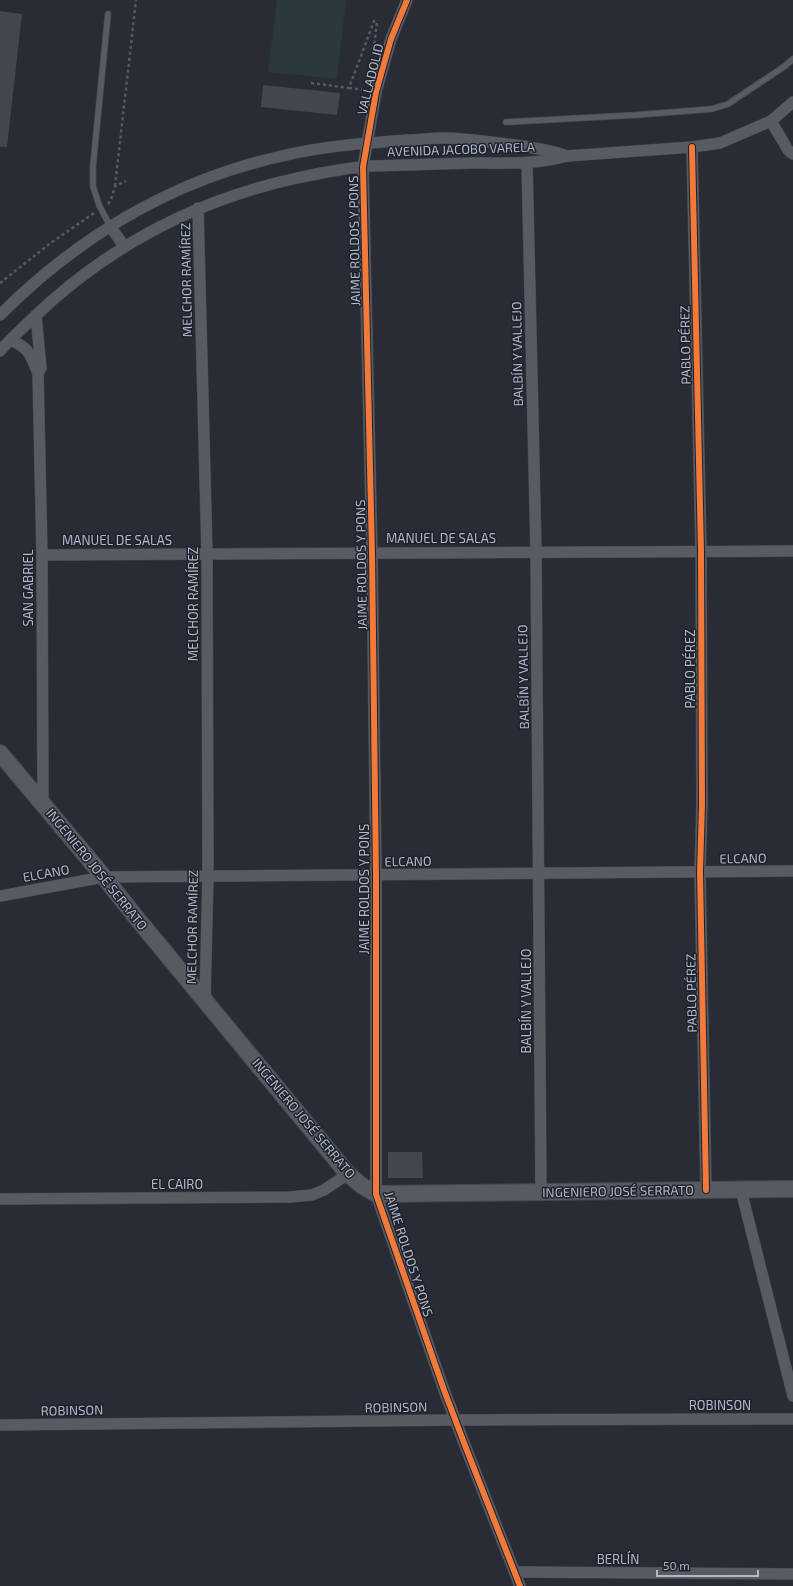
<svg xmlns="http://www.w3.org/2000/svg" width="793" height="1586" font-family="'Exo 2',sans-serif">
	<style>
		.green { fill: #2a393d }
		.building { fill: #43464d }
		.lines { fill: none; stroke-linecap: round; stroke-linejoin: round }
		.lane-casing { stroke: #45474d; stroke-width: 7 }
		.street-casing { stroke: #45474d; stroke-width: 12 }
		.secondary-casing { stroke: #45474d; stroke-width: 18 }
		.path { stroke: #575a60; stroke-width: 2.5; stroke-dasharray: 3 3; stroke-linecap: butt }
		.lane { stroke: #595b62; stroke-width: 5.5 }
		.street { stroke: #595b62; stroke-width: 11 }
		.secondary { stroke: #575a61; stroke-width: 16 }
		.cycleway-casing { stroke: #1d222e; stroke-width: 8 }
		.cycleway { stroke: #f17a3a; stroke-width: 6 }
		.labels { text-anchor: middle; dominant-baseline: central; stroke-width: 3; stroke-linejoin: round; paint-order: stroke }
		.street-label { font-size: 13px; fill: #b3b8c5; stroke: #1d222e }
	</style>
	<rect width="100%" height="100%" fill="#292c34"/>
	<!-- green -->
	<path class="green" d="M277 0H346L337 79 268 72Z"/>
	<!-- building -->
	<g class="building">
		<path d="M0 11 22 14 7 147H0Z"/>
		<path d="M263 85 340 93 337 115 261 107Z"/>
		<path d="M388 1152H422L423 1178H388Z"/>
	</g>
	<g class="lines">
		<!-- lane casing -->
		<g class="lane-casing">
			<g id="lane">
				<path d="M108 14 93 166V186L99 205 110 226"/>
				<path d="M506 122 636 115 712 109 728 104 785 66 793 59"/>
			</g>
		</g>
		<!-- street casing -->
		<g class="street-casing">
			<g id="street">
				<path d="M407 0 391 39 376 92 363 167 372 553 376 875V1194L444 1390 466 1448 520 1586"/>
				<path d="M771 121 788 150 793 154"/>
				<path d="M692 147 701 551 702 804 700 872 706 1190"/>
				<path d="M527 163 536 552 541 1192"/>
				<path d="M198 208 207 554 208 876 205 999"/>
				<path d="M110 226 124 246"/>
				<path d="M0 315C78 237 173 180 282 156 323 146 365 143 408 140 420 140 432 138 445 138 454 138 463 139 472 140 491 142 509 144 528 147 541 149 554 151 567 156"/>
				<path d="M36 315 41 368 38 373"/>
				<path d="M11 340C30 349 30 354 38 373L42 555 43 803"/>
				<path d="M0 351C10 339 22 329 33 318 108 246 196 200 297 178 322 173 348 167 374 166 406 165 438 164 471 163 503 163 536 165 567 156L692 147 720 143 771 121 793 102"/>
				<path d="M42 555 793 551"/>
				<path d="M0 896 104 877 793 871"/>
				<path d="M741 1190 793 1396"/>
				<path d="M0 1199 290 1197 312 1195 324 1190 348 1174"/>
				<path d="M0 1425 455 1420 793 1419"/>
				<path d="M515 1572 793 1574"/>
			</g>
		</g>
		<!-- secondary casing -->
		<g class="secondary-casing">
			<path id="secondary" d="M0 753 104 877 135 916 348 1174 361 1185 376 1194 793 1189"/>
		</g>
		<!-- path -->
		<g class="path">
			<path d="M311 83 349 88 374 21 377 22 373 55"/>
			<path d="M349 88 365 90"/>
			<path d="M115 186 136 0"/>
			<path d="M108 204 111 200 115 186 126 181"/>
			<path d="M0 283 52 242 94 213"/>
		</g>
		<!-- lane -->
		<use href="#lane" class="lane"/>
		<!-- street -->
		<use href="#street" class="street"/>
		<!-- secondary -->
		<use href="#secondary" class="secondary"/>
		<!-- cycleway casing -->
		<g class="cycleway-casing">
			<g id="cycleway">
				<path d="M407 0 391 39 376 92 363 167 372 553 376 875V1194L444 1390 466 1448 520 1586"/>
				<path d="M692 147 701 551 702 804 700 872 706 1190"/>
			</g>
		</g>
		<!-- cycleway -->
		<use href="#cycleway" class="cycleway"/>
	</g>
	<g class="labels">
		<!-- street labels -->
		<g class="street-label">
			<text transform="translate(370 79) rotate(-76)">VALLADOLID</text>
			<text transform="translate(461 149) rotate(-2)">AVENIDA JACOBO VARELA</text>
			<text transform="translate(354 241) rotate(-91)">JAIME ROLDOS Y PONS</text>
			<text transform="translate(186 280) rotate(-91)">MELCHOR RAMÍREZ</text>
			<text transform="translate(685 345) rotate(-91)">PABLO PÉREZ</text>
			<text transform="translate(517 354) rotate(-91)">BALBÍN Y VALLEJO</text>
			<text x="441" y="538">MANUEL DE SALAS</text>
			<text x="117" y="540">MANUEL DE SALAS</text>
			<text transform="translate(361 565) rotate(-91)">JAIME ROLDOS Y PONS</text>
			<text transform="translate(28 588) rotate(-90)">SAN GABRIEL</text>
			<text transform="translate(193 604) rotate(-90)">MELCHOR RAMÍREZ</text>
			<text transform="translate(690 669) rotate(-90)">PABLO PÉREZ</text>
			<text transform="translate(523 677) rotate(-91)">BALBÍN Y VALLEJO</text>
			<text transform="translate(743 858) rotate(-1)">ELCANO</text>
			<text transform="translate(408 861) rotate(-1)">ELCANO</text>
			<text transform="translate(97 869) rotate(51)">INGENIERO JOSÉ SERRATO</text>
			<text transform="translate(46 873) rotate(-10)">ELCANO</text>
			<text transform="translate(364 889) rotate(-90)">JAIME ROLDOS Y PONS</text>
			<text transform="translate(192 927) rotate(-89)">MELCHOR RAMÍREZ</text>
			<text transform="translate(691 993) rotate(-91)">PABLO PÉREZ</text>
			<text transform="translate(526 1001) rotate(-90)">BALBÍN Y VALLEJO</text>
			<text transform="translate(304 1118) rotate(50)">INGENIERO JOSÉ SERRATO</text>
			<text x="177" y="1184">EL CAIRO</text>
			<text transform="translate(618 1191) rotate(-1)">INGENIERO JOSÉ SERRATO</text>
			<text transform="translate(409 1254) rotate(72)">JAIME ROLDOS Y PONS</text>
			<text x="720" y="1405">ROBINSON</text>
			<text transform="translate(396 1407) rotate(-1)">ROBINSON</text>
			<text transform="translate(72 1410) rotate(-1)">ROBINSON</text>
			<text x="618" y="1559">BERLÍN</text>
		</g>
	</g>
	<!-- scale -->
	<path d="M657 1570v6h101v-6" fill="none" stroke="#b3b8c5" stroke-width="2"/>
	<text x="663" y="1570" font-size="12" fill="#b3b8c5" stroke="#1d222e" stroke-width="3" paint-order="stroke">50 m</text>
</svg>
